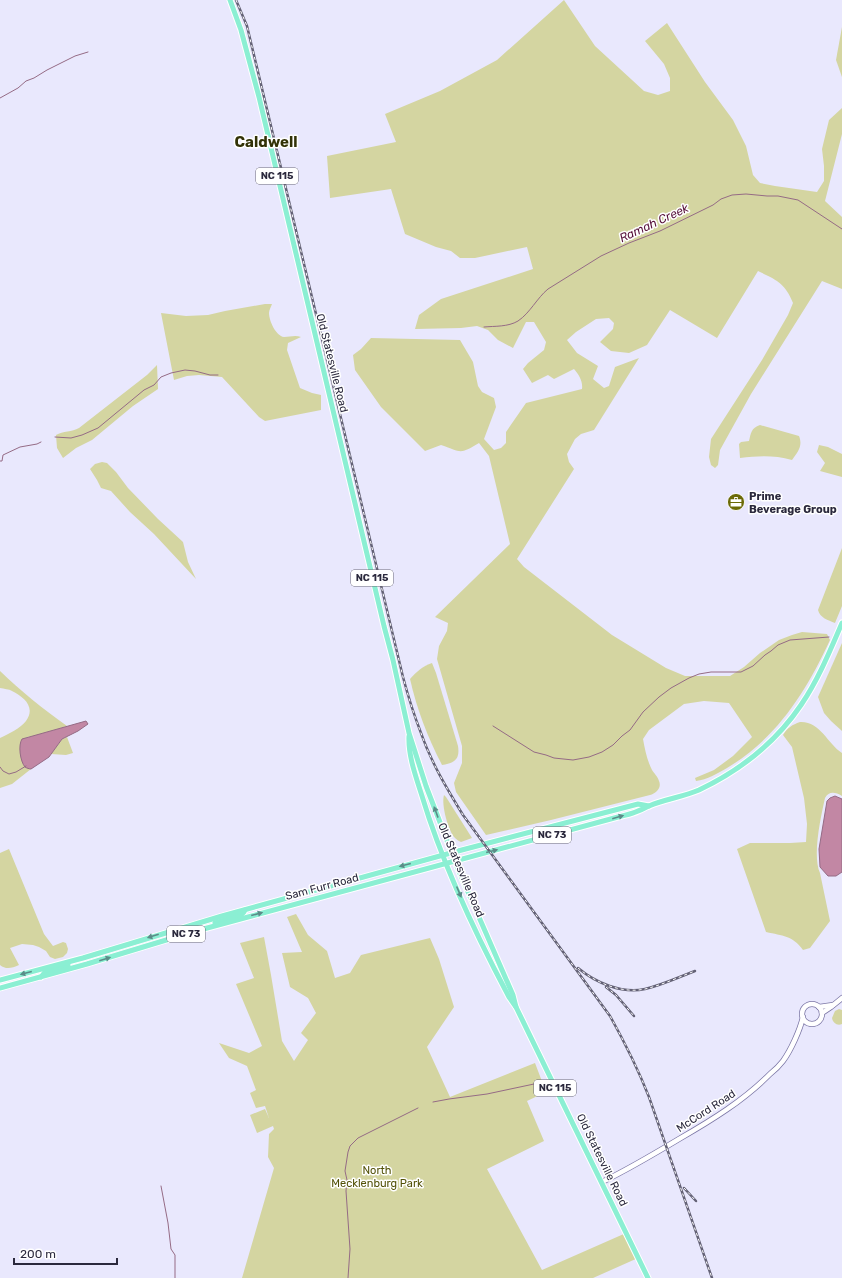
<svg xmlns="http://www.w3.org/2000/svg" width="842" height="1278" font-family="Rubik,sans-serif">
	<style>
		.green { fill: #d4d5a1 }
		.water { fill: #c287a4; stroke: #956b85 }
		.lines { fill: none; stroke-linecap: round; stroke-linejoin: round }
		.stream { stroke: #956b85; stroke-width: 1 }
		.secondary-casing { stroke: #7c77a6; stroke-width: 6 }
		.primary-casing { stroke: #fff; stroke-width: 7 }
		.secondary { stroke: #fff; stroke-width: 4.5 }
		.primary { stroke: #8befd3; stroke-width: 5 }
		.rail-casing { stroke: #636175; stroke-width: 2.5 }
		.rail { stroke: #fff; stroke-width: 1; stroke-dasharray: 3; stroke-linecap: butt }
		.oneway { fill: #5b8c88 }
		.labels { text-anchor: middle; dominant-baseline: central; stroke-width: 3; stroke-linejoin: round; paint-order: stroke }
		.shield { fill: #fff; stroke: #6b6977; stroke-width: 1 }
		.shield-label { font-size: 10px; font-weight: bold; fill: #2b293d }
		.street-label { font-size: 11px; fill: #2b293d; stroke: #fff }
		.poi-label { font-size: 11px; font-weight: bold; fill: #2b293d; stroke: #fff; text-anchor: start }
		.park-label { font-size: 11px; fill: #525107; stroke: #fff }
		.water-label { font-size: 12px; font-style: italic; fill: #57113b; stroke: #fff }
		.district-label { font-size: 15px; font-weight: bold; fill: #323207; stroke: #fff }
	</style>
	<rect width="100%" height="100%" fill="#e9e8fd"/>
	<!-- green -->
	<g class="green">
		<path d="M564 0 595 46 644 91 658 95 670 91V78L664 64 645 41 667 23 705 82 733 120 746 146 753 175 760 183 775 186 817 192 824 181V166L822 149 829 120 842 108V134L825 201 842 217V289L822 281 751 394 720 450 718 465 715 468 711 465 709 457 711 439 762 360 788 315 793 303C785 283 777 280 758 271L717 338 670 310 647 345 629 353 611 351 600 342 613 329 614 323 609 318 596 319 576 332 567 340 577 353 598 366 593 379 604 388 609 386 615 367 639 358 594 430 581 434 575 439 567 454 569 462 574 469 517 559 524 567 612 635 666 668 685 676H730L744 667 760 653 779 640 792 635 802 632 827 634 830 640C806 692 777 738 727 768 718 773 707 780 696 781L695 778 714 770 733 756 752 737 729 703 704 701 684 704 649 730 643 739C645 750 647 760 652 770 654 773 658 777 659 781 662 788 656 793 650 795L551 820 486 835 456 792 454 783 462 763V746L437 659 439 646 447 631 448 623 435 617 510 544 489 456 479 443C459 455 462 452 441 445L425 451 381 407 355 370 353 355 361 349 371 338 460 340 473 362 478 386 482 392 494 398 496 407 484 439 494 450 501 448 506 443V432L526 403 582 389C583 381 579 375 574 369L554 379 548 375 532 383 523 369 528 363 544 350 546 342 534 322H526L513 348 498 340 488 330 477 326 461 328 415 329 419 315 441 299 533 269 527 247 475 258H460L451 251 436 247 405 234 391 189 330 198 327 156 396 142 385 114 440 91 497 60Z"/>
		<path d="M842 27V77L836 60Z"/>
		<path d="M265 304H272C271 307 269 310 269 313 269 321 276 336 284 337 290 337 295 335 301 337L288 343 287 350 300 388 312 393 321 395V410L265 421 259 417 222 377 199 375 187 376 174 380 161 313 186 316 208 315 225 311Z"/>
		<path d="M157 365 158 389 133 406 92 440 76 448 63 458 57 448 56 435C63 431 72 432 79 428L147 375Z"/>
		<path d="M760 425 799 436C803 446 798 452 792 460 774 455 758 456 740 458L739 444 741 442 749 441C751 433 751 428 760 425Z"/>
		<path d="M819 445 828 447 842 454V477L820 471 825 463 817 452Z"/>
		<path d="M102 462 107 463 116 472 128 488 158 519 183 542 188 562 196 579 154 534 130 512 111 491 101 488 97 480 90 469 95 464Z"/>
		<path d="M842 548V606L835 623C828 620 820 618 818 610Z"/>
		<path d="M842 643V731L831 721 824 713 818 697Z"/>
		<path d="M432 663 436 673 458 746C460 759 455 763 442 765 428 738 417 710 410 679 416 672 423 666 432 663Z"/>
		<path d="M0 671C21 691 43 709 67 726L36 736 27 737 20 747C22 757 21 765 31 769L12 784 0 788V738C8 734 21 728 26 721 36 707 24 697 12 691 9 689 4 689 0 688Z"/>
		<path d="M800 722C820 721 827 743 842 753V796C835 792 829 791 825 798 821 816 812 856 820 873L830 921 810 948 803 950C792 935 783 936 766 932L737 849 750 843H790L806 842 807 824 804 798 792 747 783 735C788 727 792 725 800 722Z"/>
		<path d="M67 737 73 753 66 755 51 754 62 739Z"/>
		<path d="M444 795 446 797 472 838 461 842C459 841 457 840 455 838 448 831 441 804 444 795Z"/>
		<path d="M9 849 44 934 53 946 63 942 66 943 68 949 67 953 63 957 55 959 50 957 46 951 39 947 33 945 22 944 10 948 19 965C12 968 6 970 0 965V853Z"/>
		<path d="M296 914 308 935 327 951 335 978 350 973 361 955 430 938 439 959 454 1007 427 1047 450 1097 535 1063 546 1092 527 1101 544 1141 487 1169 542 1270 626 1233 638 1258 593 1278H242L274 1168 268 1157 269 1134 274 1129 273 1126 257 1133 250 1115 265 1109 269 1118 265 1106 256 1108 250 1093 256 1090 247 1066 229 1058 219 1043 249 1053 262 1046 236 984 254 978 240 943 264 937 271 975 282 1041 294 1061 308 1040 301 1033 316 1013 308 998 290 987 282 953 302 952 287 917Z"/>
		<path d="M839 1009 842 1010V1024C837 1026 833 1023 832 1018L835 1011Z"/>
	</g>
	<!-- water -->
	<g class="water">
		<path d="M86 721 88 724 78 731 62 739 49 757 31 769C30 769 26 768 25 767 20 761 18 745 22 739Z"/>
		<path d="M835 796 842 799V872L836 876H828L820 867 819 849 827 801 830 798Z"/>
	</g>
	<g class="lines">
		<!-- stream -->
		<g class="stream">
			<path d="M0 98 18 88 26 81 34 78 47 70 75 56 88 52"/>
			<path d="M484 327C495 326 508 327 518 321 530 313 537 298 548 289L601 256 629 243 660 231 713 205 721 199 732 195 746 194 767 196H778L798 200 842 229"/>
			<path d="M55 437 71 438 82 435 98 428 144 390 154 385 161 377 171 373 185 370 195 371 210 375H218"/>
			<path d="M0 461H2L3 455 20 447 37 444 41 442"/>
			<path d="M493 726 534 752 546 755 554 758 573 760 589 757 602 752 613 745 622 736 630 730 643 712 659 697 671 688 689 678 699 674 711 672H741L753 666 765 655 771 651 778 645 790 640 829 637"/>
			<path d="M0 767 3 771 9 774 16 772 26 766"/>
			<path d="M433 1102 449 1099 487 1094 534 1084 548 1080"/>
			<path d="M161 1186 168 1223 171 1249 175 1255V1278"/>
			<path d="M348 1278 350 1249 346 1191 347 1180 345 1171 348 1152 350 1146 358 1138 418 1108"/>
		</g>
		<!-- secondary casing -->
		<g class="secondary-casing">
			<g id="secondary">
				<circle cx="812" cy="1014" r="10"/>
				<path d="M819 1007 833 1005"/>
				<path d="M822 1013 831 1007 842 998"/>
				<path d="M602 1182C629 1169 654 1154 679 1139 712 1120 743 1101 770 1074 775 1070 780 1065 783 1061 791 1050 800 1030 803 1017"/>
			</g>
		</g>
		<!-- primary casing -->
		<g class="primary-casing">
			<g id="primary">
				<path d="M230 0 241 30 259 97 384 626 393 660 409 733 426 786 458 869 513 995 516 1007"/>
				<path d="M409 736C408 756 416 777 422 796 443 866 475 933 509 997L516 1007 648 1278"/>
				<path d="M215 923 241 915 244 912 245 910"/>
				<path d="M41 977 45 972 68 965"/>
				<path d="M0 980 83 958 222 916 458 851 638 804 649 806"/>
				<path d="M0 988 87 964 196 931 618 817C625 815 632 814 638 811 642 810 646 807 649 806 665 799 683 797 699 790 739 771 776 742 801 705 818 680 830 651 842 623"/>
			</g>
		</g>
		<!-- secondary -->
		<use href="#secondary" class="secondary"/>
		<!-- primary -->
		<use href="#primary" class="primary"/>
		<!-- rail casing -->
		<g class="rail-casing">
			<g id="rail">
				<path d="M236 0 247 26 403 677C408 696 414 715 421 733 431 762 447 789 463 815L610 1016C625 1043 638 1069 649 1097L712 1278"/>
				<path d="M578 968C596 983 622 994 645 989 662 985 679 977 695 971"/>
				<path d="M606 987 616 995 634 1016"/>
				<path d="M684 1188 696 1201"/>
			</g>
		</g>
		<!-- rail -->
		<use href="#rail" class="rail"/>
	</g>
	<!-- one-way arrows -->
	<defs><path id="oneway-solid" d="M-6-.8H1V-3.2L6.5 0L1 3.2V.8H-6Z"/></defs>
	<g class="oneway">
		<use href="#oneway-solid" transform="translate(436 812) rotate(-110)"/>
		<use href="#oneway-solid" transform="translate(618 817) rotate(-16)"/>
		<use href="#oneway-solid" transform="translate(492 851) rotate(-14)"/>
		<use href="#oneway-solid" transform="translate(405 865) rotate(165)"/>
		<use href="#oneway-solid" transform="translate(459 892) rotate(67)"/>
		<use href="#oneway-solid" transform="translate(257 914) rotate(-15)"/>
		<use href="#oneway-solid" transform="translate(153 936) rotate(163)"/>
		<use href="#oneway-solid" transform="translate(105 959) rotate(-17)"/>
		<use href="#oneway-solid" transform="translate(26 973) rotate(165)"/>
	</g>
	<!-- icons -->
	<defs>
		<g id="office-disc" transform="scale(0.9)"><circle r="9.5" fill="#6b6a07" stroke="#fff"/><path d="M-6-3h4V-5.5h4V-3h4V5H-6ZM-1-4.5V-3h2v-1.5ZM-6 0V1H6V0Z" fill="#fff"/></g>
	</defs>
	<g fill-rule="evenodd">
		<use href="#office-disc" x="736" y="502"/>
	</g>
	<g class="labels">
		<!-- shield labels -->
		<g class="shield">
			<rect x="256" y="168" width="42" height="16" rx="3"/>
			<rect x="351" y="570" width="42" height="16" rx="3"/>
			<rect x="533" y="827" width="38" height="16" rx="3"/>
			<rect x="167" y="926" width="38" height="16" rx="3"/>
			<rect x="534" y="1080" width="42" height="16" rx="3"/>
		</g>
		<g class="shield-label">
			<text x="277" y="176">NC 115</text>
			<text x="372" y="578">NC 115</text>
			<text x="552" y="835">NC 73</text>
			<text x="186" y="934">NC 73</text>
			<text x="555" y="1088">NC 115</text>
		</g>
		<!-- street labels -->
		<g class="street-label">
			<text transform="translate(332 363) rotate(76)">Old Statesville Road</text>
			<text transform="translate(461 870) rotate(67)">Old Statesville Road</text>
			<text transform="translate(322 887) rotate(-15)">Sam Furr Road</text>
			<text transform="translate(706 1111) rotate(-33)">McCord Road</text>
			<text transform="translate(602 1160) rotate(64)">Old Statesville Road</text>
		</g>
		<!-- poi labels -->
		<g class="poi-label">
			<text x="749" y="496">Prime<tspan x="749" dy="13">Beverage Group</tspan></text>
		</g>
		<!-- park labels -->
		<g class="park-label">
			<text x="377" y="1170">North<tspan x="377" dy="13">Mecklenburg Park</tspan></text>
		</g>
		<!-- water labels -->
		<g class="water-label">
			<text transform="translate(654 223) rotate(-25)">Ramah Creek</text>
		</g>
		<!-- district labels -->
		<g class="district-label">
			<text x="266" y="142">Caldwell</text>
		</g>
	</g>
	<!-- scale -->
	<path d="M14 1258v6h103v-6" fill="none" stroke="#2b293d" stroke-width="2"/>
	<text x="20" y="1258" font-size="12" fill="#2b293d" stroke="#ffffff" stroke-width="3" paint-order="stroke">200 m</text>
</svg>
